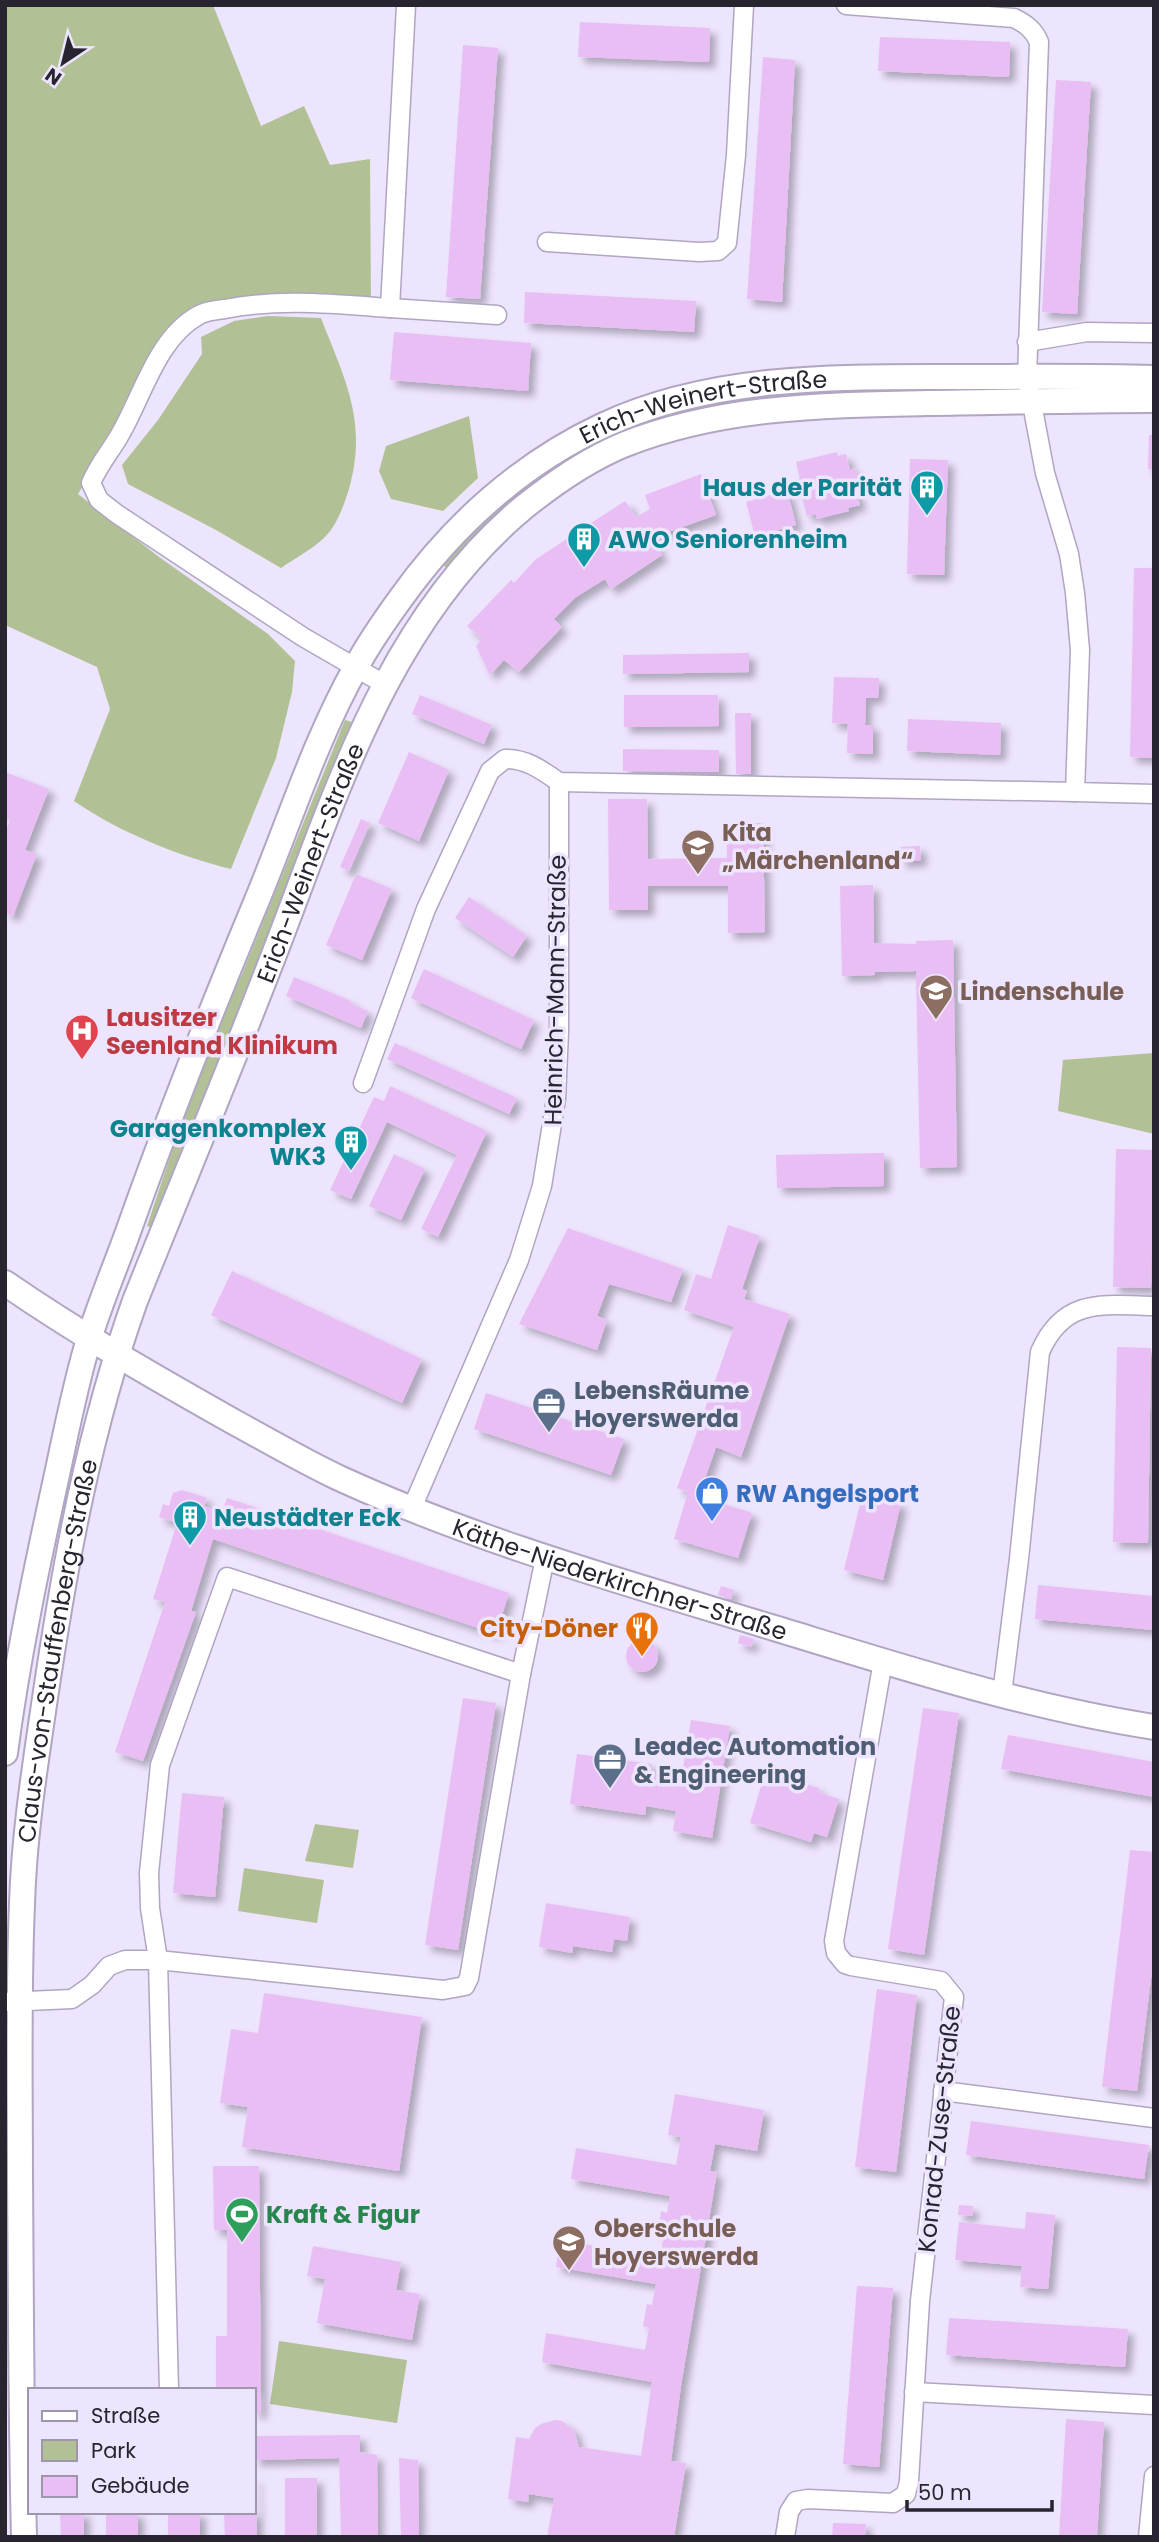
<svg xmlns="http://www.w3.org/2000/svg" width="1159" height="2542" font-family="Poppins,sans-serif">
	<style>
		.green { fill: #b2c195 }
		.building { fill: #e9bef5; filter: url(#shadow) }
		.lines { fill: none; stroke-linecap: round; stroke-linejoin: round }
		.street-casing { stroke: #b0a5c2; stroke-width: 21 }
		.secondary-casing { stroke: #b0a5c2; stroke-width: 28 }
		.street { stroke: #fff; stroke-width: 18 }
		.secondary { stroke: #fff; stroke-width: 24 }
		.labels { text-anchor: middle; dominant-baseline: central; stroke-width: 7; stroke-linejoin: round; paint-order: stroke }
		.street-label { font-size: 24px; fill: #282430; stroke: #ede4fd }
		.culture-label { font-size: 24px; font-weight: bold; fill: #0d838f; stroke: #ede4fd; text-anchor: end }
		.education-label { font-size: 24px; font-weight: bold; fill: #785e54; stroke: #ede4fd; text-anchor: start }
		.health-label { font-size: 24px; font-weight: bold; fill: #be3a42; stroke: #ede4fd; text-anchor: start }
		.service-label { font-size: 24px; font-weight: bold; fill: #4e5e75; stroke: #ede4fd; text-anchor: start }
		.shop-label { font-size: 24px; font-weight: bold; fill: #366cbe; stroke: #ede4fd; text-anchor: start }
		.food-label { font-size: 24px; font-weight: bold; fill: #c56008; stroke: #ede4fd; text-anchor: end }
		.leisure-label { font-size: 24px; font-weight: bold; fill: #27864d; stroke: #ede4fd; text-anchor: start }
	</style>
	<defs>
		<filter id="shadow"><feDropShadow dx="6" dy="6" stdDeviation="3.5" flood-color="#0004"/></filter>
	</defs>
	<rect width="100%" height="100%" fill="#ede4fd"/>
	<!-- green -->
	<g class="green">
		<path d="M5 5H213L261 126 304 106 330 165 370 159 371 306 200 314 177 333 78 494 159 557 268 634 295 661 292 692 276 758 231 869C178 856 119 832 74 801L110 709 97 667 5 625Z"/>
		<path d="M268 316 321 318C345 380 368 421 349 489 344 505 337 525 325 537 313 549 295 558 281 568L216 530 128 484 122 465 158 420 202 354 201 337 234 321Z"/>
		<path d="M978 386 979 392 651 427 447 569 442 563C471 529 506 501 542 475 556 465 571 454 587 446 656 413 731 396 808 390 864 385 922 387 978 386Z"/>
		<path d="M469 416 478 478 443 511 391 499 379 471 386 446Z"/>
		<path d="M345 720 352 722 334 764 264 953 203 1096 153 1228 147 1226 198 1073 242 974Z"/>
		<path d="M1154 1053V1134L1058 1111 1063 1060Z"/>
		<path d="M315 1824 359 1830 353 1868 305 1861Z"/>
		<path d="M244 1868 324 1880 317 1923 238 1911Z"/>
		<path d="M279 2341 407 2360 397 2423 270 2404Z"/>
	</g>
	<!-- building -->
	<g class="building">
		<path d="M580 22 710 28 709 62 578 57Z"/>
		<path d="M880 37 1010 42 1009 77 878 71Z"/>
		<path d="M463 45 498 48 480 299 446 297Z"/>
		<path d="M763 57 795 60 782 302 747 299Z"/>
		<path d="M1056 80 1091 82 1077 314 1042 312Z"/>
		<path d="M525 292 696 301 694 332 524 323Z"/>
		<path d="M394 332 531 343 528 391 390 380Z"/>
		<path d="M1149 435H1154V469H1148Z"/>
		<path d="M837 452 838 456 846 454 850 470 855 468 860 486 855 487 860 505 848 508 849 511 817 519 816 514 807 516 797 479 800 478 796 462Z"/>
		<path d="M910 459 948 460 944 575 907 574Z"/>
		<path d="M701 474 716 515 671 531 654 542 662 555 611 589 605 579 576 597 554 619 562 627 519 672 504 660 490 675 476 646 482 639 467 626 511 580 514 583 536 559 625 501 636 517 650 509 645 495Z"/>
		<path d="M787 490 796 525 755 536 746 502Z"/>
		<path d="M1134 568H1154V758L1130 757Z"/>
		<path d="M749 653V672L623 674V655Z"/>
		<path d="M834 677 879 678 878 698H866L865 725H873V754L847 753 848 724 832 723Z"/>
		<path d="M420 695 492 725 484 744 412 714Z"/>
		<path d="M624 695H718L719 726 624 727Z"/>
		<path d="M735 713H751V774H736Z"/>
		<path d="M908 719 1001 723 1000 755 907 751Z"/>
		<path d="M623 749 719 750V772L623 771Z"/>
		<path d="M409 752 449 770 419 841 378 823Z"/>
		<path d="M5 772 49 789 25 850 37 854 13 916 5 912V832L10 820 5 818Z"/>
		<path d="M608 799H647L648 859 727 858V823H763L765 932 728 933V886H648V910H609Z"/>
		<path d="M361 819 370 823 349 871 340 867Z"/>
		<path d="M920 846 921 860 901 862 900 847Z"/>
		<path d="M356 874 392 889 362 960 326 945Z"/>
		<path d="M873 885 874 943 916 944V941L953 940 957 1167 920 1168 916 971 875 972V975L842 976 840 886Z"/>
		<path d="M469 897 527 936 513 957 455 918Z"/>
		<path d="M424 969 534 1020 521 1049 411 998Z"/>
		<path d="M294 977 351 1001 350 1003 368 1011 361 1028 286 996Z"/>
		<path d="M395 1043 517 1098 509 1114 387 1059Z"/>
		<path d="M390 1086 487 1131 438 1237 421 1229 457 1155 387 1122 351 1199 330 1190 374 1097 384 1101Z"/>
		<path d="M1116 1149 1154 1150 1151 1288 1113 1287Z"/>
		<path d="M884 1153V1186L777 1188 776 1155Z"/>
		<path d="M394 1154 425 1169 401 1220 369 1206Z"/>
		<path d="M728 1225 760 1236 742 1289 747 1291 744 1299 790 1314 741 1457 716 1447 699 1496 752 1513 738 1558 674 1539 688 1492 677 1488 734 1327 684 1310 696 1274 711 1279Z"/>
		<path d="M568 1228 683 1269 671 1302 609 1284 597 1316 607 1320 597 1350 519 1324Z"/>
		<path d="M232 1271 422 1359 402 1403 211 1315Z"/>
		<path d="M1117 1347 1151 1348 1148 1543 1113 1542Z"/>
		<path d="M486 1393 624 1439 611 1475 474 1429Z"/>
		<path d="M182 1490 207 1498 204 1506 222 1512 227 1498 509 1593 496 1634 213 1539 191 1611 196 1612 143 1761 115 1752 165 1602 153 1599 177 1523 159 1517 163 1504 169 1506 173 1493Z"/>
		<path d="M868 1496 901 1503 883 1580 844 1570 860 1504 866 1505Z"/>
		<path d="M1038 1585 1154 1596V1630L1035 1619Z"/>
		<path d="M721 1586 734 1590 731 1599 718 1595Z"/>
		<path d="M740 1635 754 1639 751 1647 738 1643Z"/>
		<circle cx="642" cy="1656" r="16"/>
		<path d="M463 1698 496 1703 458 1950 425 1945Z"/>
		<path d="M923 1708 959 1713 924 1955 888 1949Z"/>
		<path d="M691 1720 730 1726 712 1838 673 1831 676 1811 646 1806 645 1815 570 1804 577 1754 652 1764 650 1775 681 1780Z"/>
		<path d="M1008 1735 1154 1762V1797L1001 1769Z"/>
		<path d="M773 1774 819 1788 818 1792 839 1799 827 1837 814 1833 811 1842 750 1823 764 1776 772 1778Z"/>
		<path d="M182 1793 224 1797 215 1897 173 1893Z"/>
		<path d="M1130 1850 1154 1852V1955L1137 2091 1102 2087Z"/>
		<path d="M546 1903 630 1917 627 1941 614 1939 612 1952 573 1946 572 1953 539 1947Z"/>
		<path d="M877 1989 917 1995 896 2172 855 2167Z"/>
		<path d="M264 1993 422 2017 399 2171 242 2147 248 2107 220 2103 231 2029 258 2033Z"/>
		<path d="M675 2094 764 2110 757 2151 715 2144 710 2171 717 2172 681 2386 671 2461 686 2463 674 2537H547L554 2498 529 2494 528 2502 508 2499 516 2437 529 2439 535 2428 541 2424 555 2420 562 2421 574 2430 579 2447 641 2456 652 2382 542 2362 546 2333 645 2350 649 2328 643 2326 647 2304 652 2305 656 2284 556 2267 560 2240 660 2257 664 2235 658 2234 661 2211 667 2213 670 2196 571 2179 576 2148 676 2165 681 2137 668 2135Z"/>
		<path d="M971 2121 1149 2145 1144 2179 966 2155Z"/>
		<path d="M213 2166H259L261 2413H254V2390H216V2336H227V2230H214Z"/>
		<path d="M959 2205 973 2206 972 2216 958 2215Z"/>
		<path d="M1026 2212 1055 2215 1048 2289 1020 2287 1022 2266 955 2260 959 2222 1025 2229Z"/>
		<path d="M313 2246 401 2262 396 2290 420 2294 412 2340 317 2323 325 2279 307 2276Z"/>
		<path d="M857 2286 893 2288 879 2467 843 2464Z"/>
		<path d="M949 2318 1128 2329 1125 2367 946 2355Z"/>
		<path d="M1066 2419 1104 2422 1097 2537H1059Z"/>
		<path d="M360 2435V2452L377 2455 378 2537H341L339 2458 254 2460V2436Z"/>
		<path d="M399 2458 418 2460 419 2537H401Z"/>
		<path d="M254 2477H256L257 2537H225L224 2512H254Z"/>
		<rect x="285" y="2478" width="32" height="59"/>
		<path d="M60 2512H84V2537H61Z"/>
		<rect x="106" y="2512" width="32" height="25"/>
		<rect x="168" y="2512" width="32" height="25"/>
		<path d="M833 2523 866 2524 865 2537H832Z"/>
	</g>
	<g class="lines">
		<!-- street casing -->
		<g class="street-casing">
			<g id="street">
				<path d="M846 5 1014 18C1026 24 1034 30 1039 42L1027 377 1045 473 1069 554 1075 593 1080 650 1075 792 1154 794"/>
				<path d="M547 242 699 252 718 251 727 243 736 155 744 5"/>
				<path d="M390 308 497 315"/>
				<path d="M1027 342 1087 332 1154 333"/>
				<path d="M384 684 303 637 117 514 99 500 91 483C98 466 109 453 118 438 142 399 156 338 199 315 206 311 217 310 225 309 280 298 335 304 390 308L406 5"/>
				<path d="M363 1083 426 909 490 771 505 759C526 758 543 771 559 782L1075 792"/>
				<path d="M412 1508 519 1260 542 1186 556 1099 559 1031V782"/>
				<path d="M1002 1694 1019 1559 1040 1352C1064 1297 1103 1305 1154 1306"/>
				<path d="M5 2002 72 1999 92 1985 109 1966 125 1960H158L150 1908 149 1873 160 1765 227 1577 521 1674"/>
				<path d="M943 2091 1154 2118"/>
				<path d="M169 2390 158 1960 443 1990 465 1986 469 1978 521 1674 545 1558"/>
				<path d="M914 2392 1154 2405"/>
				<path d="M785 2537 789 2512 796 2501 808 2499 893 2503 906 2494 909 2481 920 2301 954 1997 941 1981 851 1966 845 1964 836 1953 834 1941 883 1661"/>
				<path d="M1148 2537 1154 2476"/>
			</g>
		</g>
		<!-- secondary casing -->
		<g class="secondary-casing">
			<g id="secondary">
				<path id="s1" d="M5 1283C79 1334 156 1378 234 1422 269 1441 303 1461 339 1478 479 1542 627 1583 774 1628 899 1666 1025 1707 1154 1727"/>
				<path id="s2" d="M5 1753C17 1661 36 1570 56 1479 66 1433 75 1385 89 1339 100 1303 115 1268 128 1232 167 1122 210 1013 255 905 288 826 314 742 356 667 369 643 385 620 401 598 453 525 521 464 602 426 712 374 840 377 958 377 1023 377 1088 376 1154 378"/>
				<path id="s3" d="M24 2537C21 2418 21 2299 20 2179 20 2088 18 1996 22 1904 24 1835 35 1766 45 1698 65 1563 89 1430 135 1301 179 1191 225 1081 268 970 333 805 383 624 524 507 554 483 587 460 623 445 720 406 825 405 928 403 1004 402 1079 400 1154 400"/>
			</g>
		</g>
		<!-- street -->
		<use href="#street" class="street"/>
		<!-- secondary -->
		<use href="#secondary" class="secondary"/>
	</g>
	<!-- icons -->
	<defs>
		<g id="building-pin" transform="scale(1.75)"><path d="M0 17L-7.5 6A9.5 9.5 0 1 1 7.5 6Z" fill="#0f9aa8" stroke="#ede4fd"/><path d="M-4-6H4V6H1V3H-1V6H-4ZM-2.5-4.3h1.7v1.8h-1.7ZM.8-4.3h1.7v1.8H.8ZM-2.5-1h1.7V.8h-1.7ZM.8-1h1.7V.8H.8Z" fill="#fff"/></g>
		<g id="school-pin" transform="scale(1.75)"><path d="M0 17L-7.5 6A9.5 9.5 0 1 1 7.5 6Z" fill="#8d6e63" stroke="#ede4fd"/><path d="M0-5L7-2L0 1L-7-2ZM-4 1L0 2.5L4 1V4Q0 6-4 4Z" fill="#fff"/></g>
		<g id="hospital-pin" transform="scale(1.75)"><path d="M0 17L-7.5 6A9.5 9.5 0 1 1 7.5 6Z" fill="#e0444e" stroke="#ede4fd"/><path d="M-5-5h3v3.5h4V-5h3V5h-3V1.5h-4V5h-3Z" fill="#fff"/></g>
		<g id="office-pin" transform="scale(1.75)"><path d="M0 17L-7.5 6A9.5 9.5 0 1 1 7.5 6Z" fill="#5c6f8a" stroke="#ede4fd"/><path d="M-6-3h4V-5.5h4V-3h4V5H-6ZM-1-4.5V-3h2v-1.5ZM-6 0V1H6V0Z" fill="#fff"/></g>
		<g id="shop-pin" transform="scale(1.75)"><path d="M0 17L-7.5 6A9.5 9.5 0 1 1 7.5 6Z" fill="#3f7fe0" stroke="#ede4fd"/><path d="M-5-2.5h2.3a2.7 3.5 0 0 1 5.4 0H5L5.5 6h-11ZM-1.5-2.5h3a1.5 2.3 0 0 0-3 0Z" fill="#fff"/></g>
		<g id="restaurant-pin" transform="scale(1.75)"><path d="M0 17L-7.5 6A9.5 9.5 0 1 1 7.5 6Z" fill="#e8710a" stroke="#ede4fd"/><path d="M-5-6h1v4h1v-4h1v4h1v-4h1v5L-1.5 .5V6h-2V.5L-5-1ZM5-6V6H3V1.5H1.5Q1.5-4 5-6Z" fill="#fff"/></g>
		<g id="stadium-pin" transform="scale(1.75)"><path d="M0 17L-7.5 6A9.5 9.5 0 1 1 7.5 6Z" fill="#2e9e5b" stroke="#ede4fd"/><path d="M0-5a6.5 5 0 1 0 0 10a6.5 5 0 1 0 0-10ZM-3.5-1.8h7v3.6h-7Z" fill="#fff"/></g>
	</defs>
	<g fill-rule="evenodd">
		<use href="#building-pin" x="927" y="487"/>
		<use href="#building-pin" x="584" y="539"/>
		<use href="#school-pin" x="698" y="846"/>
		<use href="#school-pin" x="936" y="991"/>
		<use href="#hospital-pin" x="82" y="1031"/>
		<use href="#building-pin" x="351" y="1142"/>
		<use href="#office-pin" x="549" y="1404"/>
		<use href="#shop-pin" x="712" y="1493"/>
		<use href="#building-pin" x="190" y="1517"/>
		<use href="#restaurant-pin" x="642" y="1628"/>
		<use href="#office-pin" x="610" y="1760"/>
		<use href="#stadium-pin" x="242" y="2214"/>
		<use href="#school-pin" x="569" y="2242"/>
	</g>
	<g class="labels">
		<!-- street labels -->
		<g class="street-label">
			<text stroke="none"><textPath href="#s2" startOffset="1600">Erich-Weinert-Straße</textPath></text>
			<text stroke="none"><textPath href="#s3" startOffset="1720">Erich-Weinert-Straße</textPath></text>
			<text transform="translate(555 990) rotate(-89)">Heinrich-Mann-Straße</text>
			<text stroke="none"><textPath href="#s1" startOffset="686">Käthe-Niederkirchner-Straße</textPath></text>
			<text stroke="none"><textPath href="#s3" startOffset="889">Claus-von-Stauffenberg-Straße</textPath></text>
			<text transform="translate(939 2129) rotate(-84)">Konrad-Zuse-Straße</text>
		</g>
		<!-- culture labels -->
		<g class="culture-label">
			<text x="902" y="487">Haus der Parität</text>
			<text x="608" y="539" text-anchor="start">AWO Seniorenheim</text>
			<text x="326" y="1128">Garagenkomplex<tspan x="326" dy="28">WK3</tspan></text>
			<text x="214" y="1517" text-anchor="start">Neustädter Eck</text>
		</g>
		<!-- education labels -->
		<g class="education-label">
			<text x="722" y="832">Kita<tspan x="722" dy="28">„Märchenland“</tspan></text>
			<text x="960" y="991">Lindenschule</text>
			<text x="594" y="2228">Oberschule<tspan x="594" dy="28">Hoyerswerda</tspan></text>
		</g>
		<!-- health labels -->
		<g class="health-label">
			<text x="106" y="1017">Lausitzer<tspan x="106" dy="28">Seenland Klinikum</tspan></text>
		</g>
		<!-- service labels -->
		<g class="service-label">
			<text x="574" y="1390">LebensRäume<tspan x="574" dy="28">Hoyerswerda</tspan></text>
			<text x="634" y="1746">Leadec Automation<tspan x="634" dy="28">&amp; Engineering</tspan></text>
		</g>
		<!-- shop labels -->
		<g class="shop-label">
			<text x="736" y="1493">RW Angelsport</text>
		</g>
		<!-- food labels -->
		<g class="food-label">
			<text x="618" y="1628">City-Döner</text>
		</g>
		<!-- leisure labels -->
		<g class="leisure-label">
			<text x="266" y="2214">Kraft &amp; Figur</text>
		</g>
	</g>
	<!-- border -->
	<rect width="1159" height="2542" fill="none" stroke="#282430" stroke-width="14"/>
	<!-- legend -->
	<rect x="28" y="2388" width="228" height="126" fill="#ede4fd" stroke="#9e97ab" stroke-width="2"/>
	<rect x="42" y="2411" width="35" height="10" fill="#ffffff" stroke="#9e97ab" stroke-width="2"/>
	<text x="91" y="2423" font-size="21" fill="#282430">Straße</text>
	<rect x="42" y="2440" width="35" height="21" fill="#b2c195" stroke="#9e97ab" stroke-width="2"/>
	<text x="91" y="2458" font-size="21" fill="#282430">Park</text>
	<rect x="42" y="2476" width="35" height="21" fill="#e9bef5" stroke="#9e97ab" stroke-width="2"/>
	<text x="91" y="2493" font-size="21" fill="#282430">Gebäude</text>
	<!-- north arrow -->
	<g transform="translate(63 63) rotate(215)" stroke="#ede4fd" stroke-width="5" paint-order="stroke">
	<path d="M0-5L12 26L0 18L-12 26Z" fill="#282430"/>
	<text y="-10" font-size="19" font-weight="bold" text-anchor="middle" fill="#282430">N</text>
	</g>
	<!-- scale -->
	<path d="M907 2500v10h145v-10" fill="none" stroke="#282430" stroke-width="3.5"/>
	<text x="918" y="2500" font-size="21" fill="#282430" stroke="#ede4fd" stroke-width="5" paint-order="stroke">50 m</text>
</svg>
